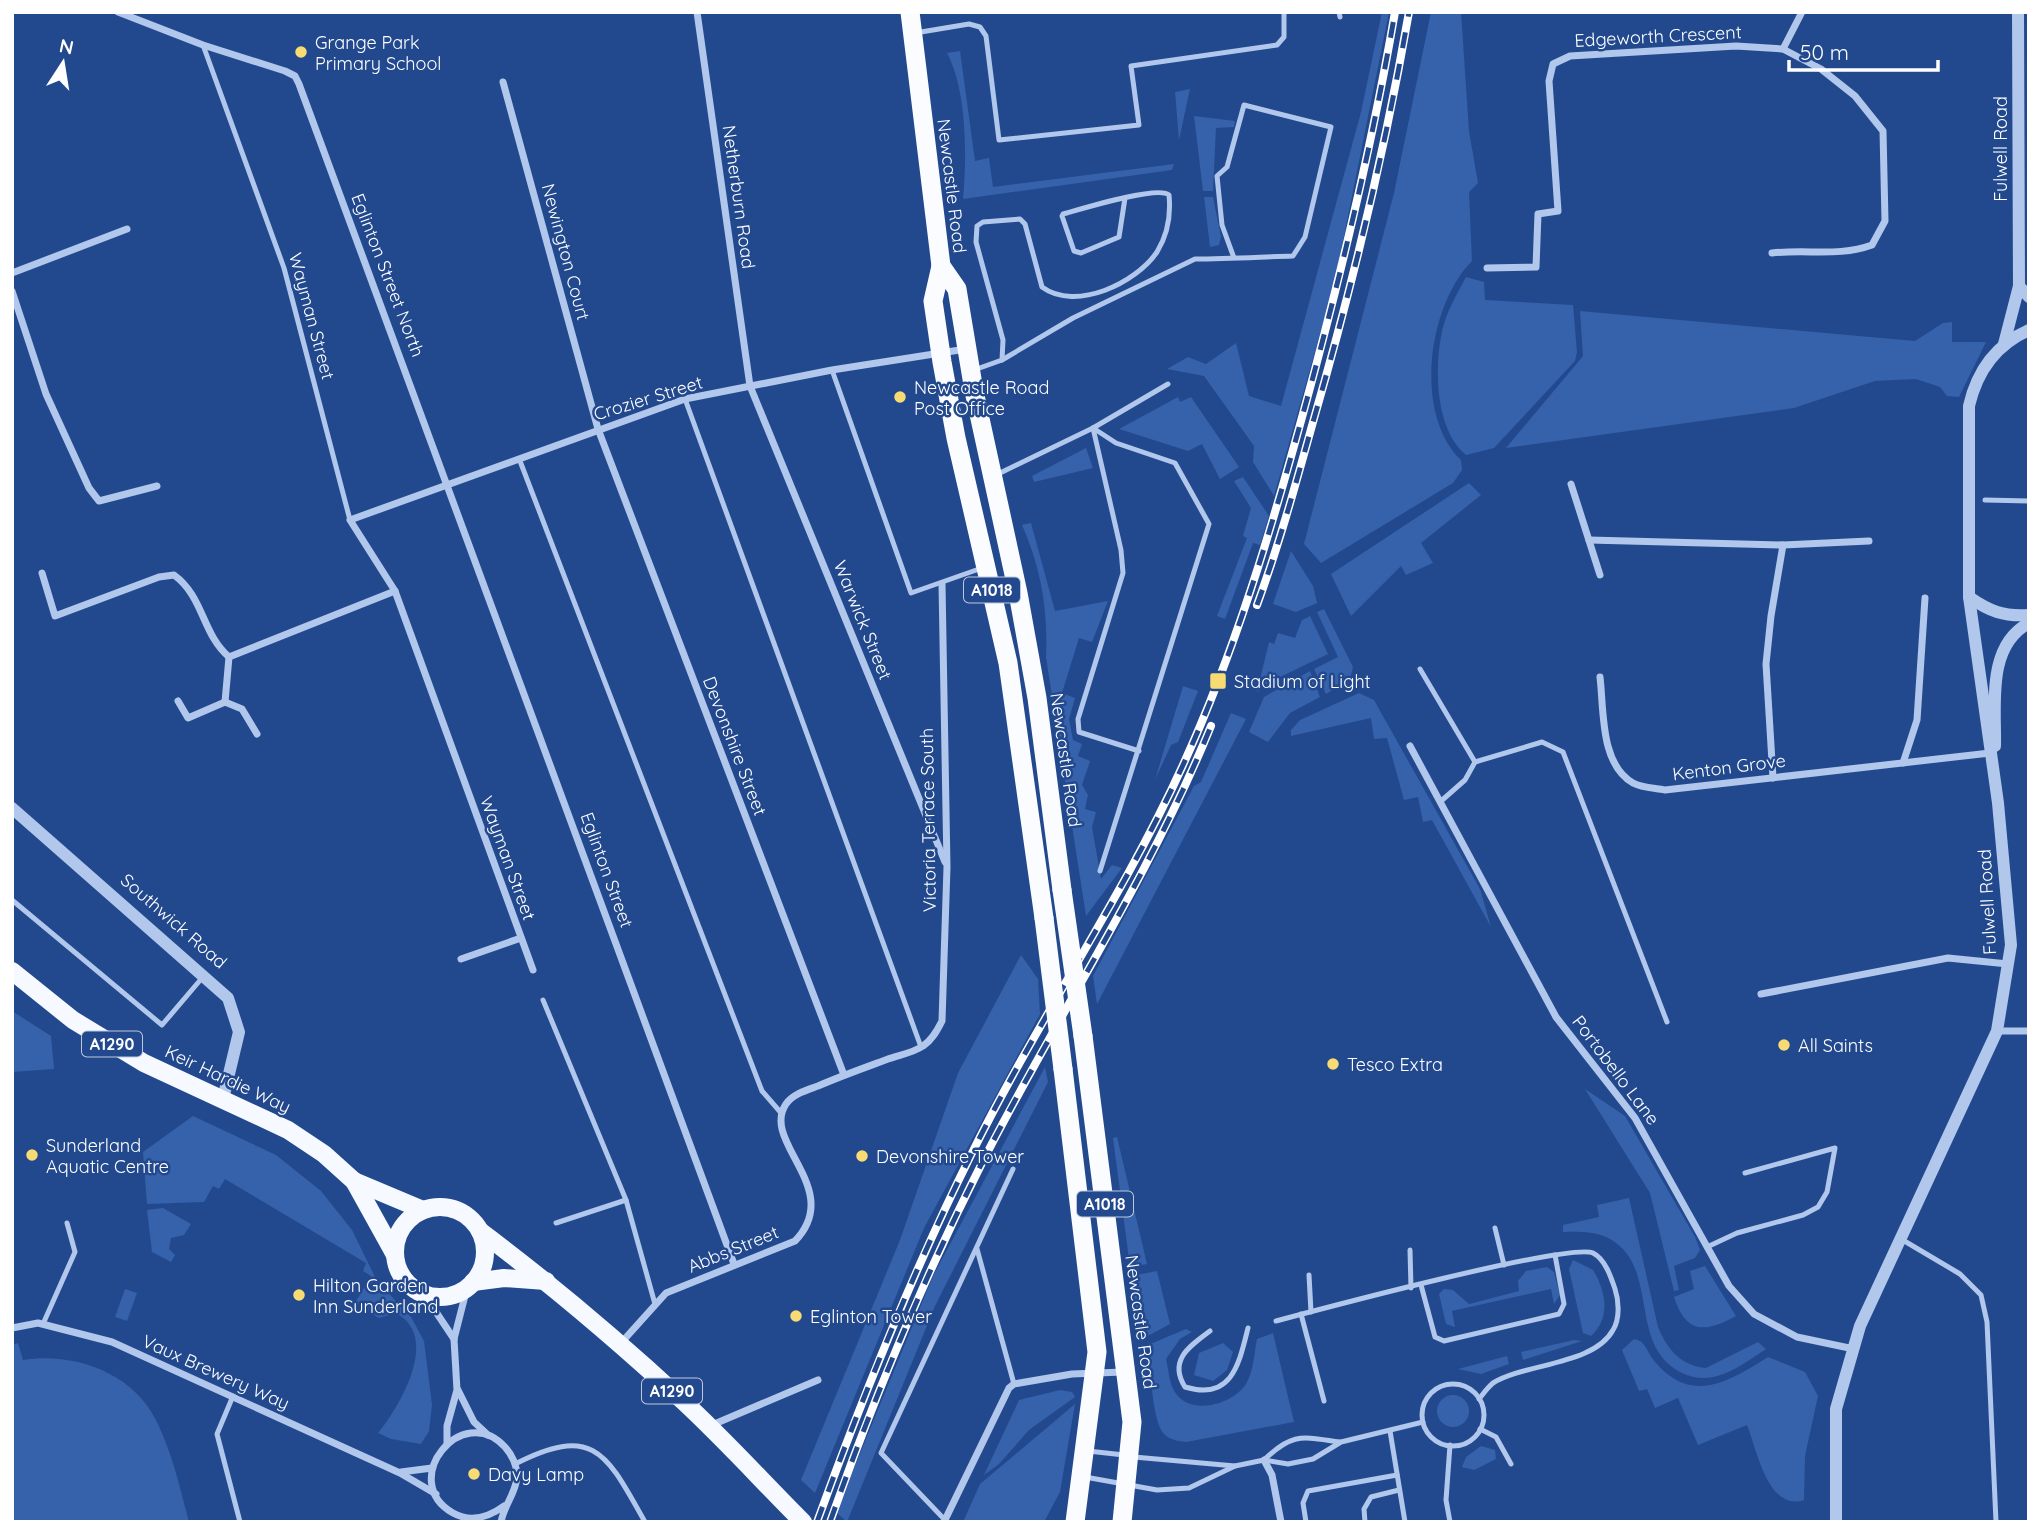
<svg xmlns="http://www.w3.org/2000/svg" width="2041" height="1534" font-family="Quicksand,sans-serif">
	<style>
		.green { fill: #3661ab }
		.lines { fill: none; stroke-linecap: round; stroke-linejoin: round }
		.service { stroke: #b1c7ec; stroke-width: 5 }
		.minor { stroke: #b1c7ec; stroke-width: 7 }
		.tertiary { stroke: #b1c7ec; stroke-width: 12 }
		.primary { stroke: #f6f9ff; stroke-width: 18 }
		.trunk { stroke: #fafcff; stroke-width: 19 }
		.rail-casing { stroke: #fff; stroke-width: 8 }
		.rail { stroke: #22498e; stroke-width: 5; stroke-dasharray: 16; stroke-linecap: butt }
		.trunk-bridge { stroke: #fafcff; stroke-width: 19 }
		.poi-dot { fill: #f8dc73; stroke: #22498e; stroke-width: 2.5 }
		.labels { text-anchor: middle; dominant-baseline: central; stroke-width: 5; stroke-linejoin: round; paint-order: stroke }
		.shield { fill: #22498e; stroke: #bdc8dd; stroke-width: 2 }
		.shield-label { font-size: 16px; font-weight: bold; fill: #fff }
		.street-label { font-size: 18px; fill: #fff; stroke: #22498e }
		.poi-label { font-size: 18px; fill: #fff; stroke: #22498e; text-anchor: start }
	</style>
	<rect width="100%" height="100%" fill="#22498e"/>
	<!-- green -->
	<g class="green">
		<path d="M1382 12H1389L1335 281 1274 496 1253 462 1254 446 1204 376 1167 369 1188 357 1206 364 1236 343 1249 396 1281 406 1361 112Z"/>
		<path d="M1431 12H1461L1469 131 1478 183 1469 192 1472 261C1428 305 1413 414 1461 460L1462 470 1453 483 1321 563 1304 544 1394 193Z"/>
		<path d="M960 51 975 161 989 158 993 187 1174 164 1172 170 963 199C967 155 967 91 947 53Z"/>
		<path d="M1190 89 1179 140 1175 92Z"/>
		<path d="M1194 116 1235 121 1234 127 1216 128 1213 191H1203Z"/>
		<path d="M1204 197H1213L1221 237 1219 245 1210 247Z"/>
		<path d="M1466 277 1484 282 1485 300 1573 305 1577 352 1575 361 1494 448 1466 455C1434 429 1434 364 1443 327 1448 309 1457 294 1466 277Z"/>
		<path d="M1580 311 1915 341 1943 323 1952 322V342H1986L1959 397 1947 396 1940 387 1916 379 1875 381 1794 408 1506 448 1583 356Z"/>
		<path d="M1178 397 1180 402 1191 397 1239 467 1220 479 1202 444 1188 451 1119 429Z"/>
		<path d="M1086 448 1093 468 1034 482 1032 476Z"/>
		<path d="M1243 477 1269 516 1260 545 1253 543 1225 619 1217 616 1247 538 1243 536 1251 508 1234 481Z"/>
		<path d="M1469 483 1481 495 1421 543 1433 563 1406 575 1401 566 1351 616 1331 574Z"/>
		<path d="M1031 523 1055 611 1108 601 1092 642 1079 638 1062 693 1075 698 1069 719 1073 740 1082 744 1078 756 1090 761 1082 785 1088 795 1085 809 1096 812 1092 827 1101 879 1112 865 1122 868 1086 916 1046 657C1048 609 1041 568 1022 525Z"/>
		<path d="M1291 551 1313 586 1317 603 1296 612 1273 604Z"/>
		<path d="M1324 609 1353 667 1350 679 1326 694 1314 669 1338 657 1317 612Z"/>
		<path d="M1310 616 1328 654 1278 678 1257 692 1269 642 1274 644 1278 633 1295 638 1302 620Z"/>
		<path d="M1310 671 1320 697 1290 713 1268 742 1249 732 1264 697Z"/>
		<path d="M1183 686 1198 691 1178 742 1171 745 1155 780Z"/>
		<path d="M1359 693 1374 700 1480 889 1491 927 1432 820 1423 822 1418 797 1404 800 1387 738 1374 739 1371 718 1291 736V730L1300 720Z"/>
		<path d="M1231 713 1246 719 1097 1004 1093 976 1194 786 1201 782Z"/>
		<path d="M1021 955 1038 979 1040 1014 924 1228 815 1493 801 1480 900 1240 958 1073Z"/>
		<path d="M12 1011 51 1036 54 1069 12 1072Z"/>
		<path d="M1045 1067 1048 1082 935 1306 847 1522 836 1512 933 1276Z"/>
		<path d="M1585 1089 1625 1116 1695 1237 1700 1250 1695 1258 1674 1266 1679 1290 1674 1291 1650 1193Z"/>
		<path d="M193 1116 276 1155 321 1191 352 1230 377 1281 411 1317 424 1341 432 1405 429 1431 421 1444 391 1439 378 1433C400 1406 441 1337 396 1313L379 1318 355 1303 371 1276 363 1271 366 1263 225 1179 219 1189 213 1186 204 1202 147 1204 143 1152Z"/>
		<path d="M1117 1137 1147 1264 1130 1267 1113 1138Z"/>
		<path d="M1629 1198 1658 1327C1667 1349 1681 1366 1706 1368L1758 1342 1766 1349C1740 1366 1713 1388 1682 1373 1632 1348 1655 1284 1623 1249 1606 1231 1586 1231 1563 1232V1225L1599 1217 1597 1205Z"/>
		<path d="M163 1208 191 1224 184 1235 171 1238 169 1249 175 1255 171 1262 152 1252 147 1210Z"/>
		<path d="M1573 1260 1593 1270C1606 1291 1611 1318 1591 1336L1583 1333 1569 1269Z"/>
		<path d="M1705 1266 1736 1316C1705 1333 1686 1334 1674 1297L1694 1289 1690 1271Z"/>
		<path d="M1547 1267 1554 1272 1560 1295 1554 1304 1551 1289 1452 1311 1455 1327 1446 1324 1439 1294 1444 1289 1453 1290 1469 1304 1519 1291 1518 1281 1526 1271Z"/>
		<path d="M1157 1271 1170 1324 1146 1337 1138 1322 1131 1276Z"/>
		<path d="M125 1289 137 1293 127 1321 115 1317Z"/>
		<path d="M1186 1329 1192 1332 1180 1339 1166 1359C1169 1371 1169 1386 1177 1395 1194 1416 1236 1403 1247 1382 1254 1369 1254 1353 1257 1339L1273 1333 1294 1422 1186 1442C1178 1441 1171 1440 1165 1435 1151 1423 1151 1365 1148 1345Z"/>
		<path d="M1634 1339C1645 1341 1646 1349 1652 1358 1689 1406 1727 1383 1768 1357L1805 1372 1818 1396 1805 1456 1804 1500C1768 1512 1757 1450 1747 1425L1698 1445 1678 1398 1655 1408 1647 1389 1639 1391 1622 1350Z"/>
		<path d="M1574 1340 1582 1341 1523 1360 1521 1352Z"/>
		<path d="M18 1343 23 1360C73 1352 132 1372 156 1420 172 1452 180 1488 189 1522H12V1345Z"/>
		<path d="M1223 1343 1233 1352 1227 1370 1213 1381 1194 1375 1199 1353Z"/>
		<path d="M1507 1356 1509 1364 1481 1374 1458 1369Z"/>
		<path d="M1060 1390 1072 1392 1075 1397 1029 1430 999 1464 984 1475 1019 1400Z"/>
		<circle cx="1453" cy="1411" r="16"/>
		<path d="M1075 1404 1060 1492 1044 1522H963L980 1484Z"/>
		<path d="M1481 1446 1495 1450 1496 1459 1474 1470 1462 1467 1466 1457Z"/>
	</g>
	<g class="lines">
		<!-- service -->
		<g class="service">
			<path d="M1339 12 1340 17"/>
			<path d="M915 33 969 24 980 27 986 36 999 140 1139 125 1131 66 1277 45 1284 37V12"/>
			<path d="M203 45 284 268 350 520"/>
			<path d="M1002 360 1073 318 1195 259C1228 259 1260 257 1293 256L1305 237 1331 127 1244 105 1227 167 1217 176 1222 225 1234 258"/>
			<path d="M832 370 911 593 982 568"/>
			<path d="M974 370 1002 360 1003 340 976 242 977 226 983 222 1020 219 1025 224 1042 287C1076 312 1136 283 1157 252 1168 234 1171 215 1169 195 1159 185 1081 209 1063 214L1062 216 1074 251 1081 253 1119 237 1125 198"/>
			<path d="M685 399 921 1047"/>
			<path d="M1093 428 1116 443 1175 463 1209 524 1100 871"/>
			<path d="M1093 428 1121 550 1123 573 1078 719 1079 732 1139 751"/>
			<path d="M520 461 762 1091 782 1114"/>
			<path d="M998 474 1093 428 1168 384"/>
			<path d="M1985 500 2029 501"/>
			<path d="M1420 669 1475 762"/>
			<path d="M1440 802 1465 780 1475 762 1542 742 1563 752 1667 1022"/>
			<path d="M12 900 162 1025 202 978"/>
			<path d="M543 1000 626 1200 655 1304"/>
			<path d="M556 1223 626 1200"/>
			<path d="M1495 1228 1504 1265"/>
			<path d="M1901 1239 1960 1274 1981 1295 1987 1322 1996 1522"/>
			<path d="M1707 1247 1737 1233 1803 1215 1818 1207 1827 1192 1835 1148 1745 1173"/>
			<path d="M977 1249 1014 1384"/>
			<path d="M1410 1250 1411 1288"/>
			<path d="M1309 1275 1311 1312"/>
			<path d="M1421 1285 1435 1337 1444 1341 1559 1314 1564 1304 1555 1255"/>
			<path d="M1301 1314 1324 1401"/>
			<path d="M1276 1321C1317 1310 1571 1242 1593 1253 1605 1259 1611 1277 1615 1289 1619 1301 1620 1319 1613 1330 1594 1365 1526 1363 1493 1383 1488 1387 1483 1394 1479 1399"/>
			<path d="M43 1324 75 1252 67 1223"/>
			<path d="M1210 1331C1190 1346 1168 1360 1185 1387 1232 1401 1239 1364 1248 1328"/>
			<circle cx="1453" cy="1415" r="31"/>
			<path d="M233 1396 217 1434 240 1522"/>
			<path d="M1480 1429 1496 1437 1511 1464"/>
			<path d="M1390 1431 1405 1522"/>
			<path d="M1088 1451 1124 1455"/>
			<path d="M1134 1457 1235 1466"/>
			<path d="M1264 1460C1293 1432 1302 1437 1340 1442"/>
			<path d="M515 1464C595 1423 607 1455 645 1522"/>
			<path d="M1085 1477 1157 1490 1189 1488 1235 1466 1264 1460 1288 1464 1313 1459 1341 1442 1423 1422"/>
			<path d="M945 1520 881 1453 1013 1169"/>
			<path d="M1306 1522 1303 1503 1308 1491 1397 1475"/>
			<path d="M1365 1522 1364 1509 1371 1497 1399 1490"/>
			<path d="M1450 1522 1446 1500 1450 1445"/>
		</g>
		<!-- minor -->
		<g class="minor">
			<path d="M118 12 203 45 285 71 295 76 299 84 734 1264"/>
			<path d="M697 12 750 386 945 862"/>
			<path d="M1783 49 1802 12"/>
			<path d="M503 82 598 429 844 1075"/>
			<path d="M1487 268 1536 267 1538 214 1558 211 1549 81 1553 64 1570 56 1736 46 1783 49 1821 69 1855 96 1883 131 1885 221 1872 245C1839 257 1807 249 1772 253"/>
			<path d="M12 273 127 229"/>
			<path d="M12 291 46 394 89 488 99 501 157 486"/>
			<path d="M1571 484 1600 575"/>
			<path d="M1589 540 1783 545 1869 541"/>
			<path d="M42 573 55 616 159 577 174 575C204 597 202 634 229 657L395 591"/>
			<path d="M1600 677C1604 711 1600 764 1633 783 1642 788 1655 788 1665 790L1990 753"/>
			<path d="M178 701 188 718 225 702"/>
			<path d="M225 702 242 709 257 734"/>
			<path d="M225 702 229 657"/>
			<path d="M1410 746 1556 1017 1635 1118 1729 1286 1754 1314 1797 1337 1854 1349"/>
			<path d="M1903 763 1917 720 1925 598"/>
			<path d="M1773 778 1766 664 1771 616 1783 545"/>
			<path d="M461 959 521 938"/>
			<path d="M533 970 395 591 350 520 685 399 832 370 966 349"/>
			<path d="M1761 994 1948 958 2008 964"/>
			<path d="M1997 1031H2029"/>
			<path d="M424 1294 454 1339"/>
			<path d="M12 1328 38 1323 112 1342 400 1473 436 1494"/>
			<path d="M621 1343 666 1293 795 1241C845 1189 760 1142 786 1104 793 1094 807 1090 818 1086 841 1076 864 1068 888 1059 899 1055 913 1053 923 1046 932 1040 937 1031 942 1021L947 867 942 584"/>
			<path d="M458 1390 474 1422 488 1435"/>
			<path d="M712 1425 818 1380"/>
			<path d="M447 1443V1426L457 1390 454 1339 467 1288"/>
			<path d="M1264 1460 1272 1475 1281 1522"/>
			<path d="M401 1472 432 1468"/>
			<path d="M501 1522C504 1505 516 1493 517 1477 517 1466 512 1455 505 1447 462 1400 397 1481 453 1513 471 1523 489 1517 504 1506"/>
			<path d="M944 1522 1009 1388 1014 1384 1072 1374 1123 1372"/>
		</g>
		<!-- tertiary -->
		<g class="tertiary">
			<path d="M2019 286 2029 297"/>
			<path d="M2004 344 2019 286 2018 12"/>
			<path d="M1969 597C1989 611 2004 617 2029 615"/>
			<path d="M1995 746C1996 705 1986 646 2029 623"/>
			<path d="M12 808 228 998 239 1032 223 1099"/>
			<path d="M1836 1522V1409L1860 1326 1997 1031 2011 945 1998 803 1969 597V406C1977 371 1995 345 2029 330"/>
		</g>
		<!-- primary -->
		<g class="primary">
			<path d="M12 971 73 1020 144 1063 288 1130 324 1154 354 1181 423 1210"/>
			<path d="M354 1181 395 1255"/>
			<circle cx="440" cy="1252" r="45"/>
			<path d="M480 1231C551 1284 618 1341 683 1401 725 1440 763 1482 803 1522"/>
			<path d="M473 1282 504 1278 546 1281"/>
		</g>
		<!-- trunk -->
		<g class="trunk">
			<path d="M910 12 941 266 957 289 974 391 1018 593 1037 698 1062 890"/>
			<path d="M941 266 933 301 942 362 956 438 1008 663 1044 918"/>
			<path d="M1083 1036 1132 1422 1122 1522"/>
			<path d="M1063 1069 1097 1352 1075 1522"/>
		</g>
		<!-- rail casing -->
		<g class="rail-casing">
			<g id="rail">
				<path d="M1257 605C1279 545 1296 483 1313 422 1352 287 1385 151 1409 12"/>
				<path d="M817 1522C863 1396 912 1273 972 1153 1037 1021 1122 899 1183 765 1235 651 1271 531 1304 410 1340 279 1372 146 1395 12"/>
				<path d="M830 1522C874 1397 925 1275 985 1157 1059 1013 1150 876 1211 726"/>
			</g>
		</g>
		<!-- rail -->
		<use href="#rail" class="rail"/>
		<!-- trunk-bridge -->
		<g class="trunk-bridge">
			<path d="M1062 890 1083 1036"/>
			<path d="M1044 918 1063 1069"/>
		</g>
	</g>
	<!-- markers -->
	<g class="poi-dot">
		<circle cx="301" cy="52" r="7"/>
		<circle cx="900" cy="397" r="7"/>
		<rect x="1209" y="672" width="18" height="18" rx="3.5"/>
		<circle cx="1784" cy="1045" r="7"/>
		<circle cx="1333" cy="1064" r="7"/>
		<circle cx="32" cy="1155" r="7"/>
		<circle cx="862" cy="1156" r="7"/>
		<circle cx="299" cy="1295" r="7"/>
		<circle cx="796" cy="1316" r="7"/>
		<circle cx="474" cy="1474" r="7"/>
	</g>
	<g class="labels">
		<!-- shield labels -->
		<g class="shield">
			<rect x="964" y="577.5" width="56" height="25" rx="5"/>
			<rect x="82" y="1031.5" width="60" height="25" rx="5"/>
			<rect x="1077" y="1191.5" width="56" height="25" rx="5"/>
			<rect x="642" y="1378.5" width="60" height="25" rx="5"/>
		</g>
		<g class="shield-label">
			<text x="992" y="590">A1018</text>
			<text x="112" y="1044">A1290</text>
			<text x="1105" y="1204">A1018</text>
			<text x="672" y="1391">A1290</text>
		</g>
		<!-- street labels -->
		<g class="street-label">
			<text transform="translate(1658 36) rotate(-3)">Edgeworth Crescent</text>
			<text transform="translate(2000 149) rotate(-90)">Fulwell Road</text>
			<text transform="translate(952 186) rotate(83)">Newcastle Road</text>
			<text transform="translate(739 197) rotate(82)">Netherburn Road</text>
			<text transform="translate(566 252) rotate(75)">Newington Court</text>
			<text transform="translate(388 275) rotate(69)">Eglinton Street North</text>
			<text transform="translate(312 316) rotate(75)">Wayman Street</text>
			<text transform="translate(648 398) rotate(-17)">Crozier Street</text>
			<text transform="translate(863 620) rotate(68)">Warwick Street</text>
			<text transform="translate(735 746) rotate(69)">Devonshire Street</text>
			<text transform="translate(1066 760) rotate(82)">Newcastle Road</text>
			<text transform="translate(1729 767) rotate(-7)">Kenton Grove</text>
			<text transform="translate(928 820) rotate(-91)">Victoria Terrace South</text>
			<text transform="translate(508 858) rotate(70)">Wayman Street</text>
			<text transform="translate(607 870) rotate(70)">Eglinton Street</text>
			<text transform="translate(1987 902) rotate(-93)">Fulwell Road</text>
			<text transform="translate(174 921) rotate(41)">Southwick Road</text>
			<text transform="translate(1616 1070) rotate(53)">Portobello Lane</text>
			<text transform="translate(228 1079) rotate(25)">Keir Hardie Way</text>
			<text transform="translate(733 1249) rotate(-22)">Abbs Street</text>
			<text transform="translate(1141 1322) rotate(82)">Newcastle Road</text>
			<text transform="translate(216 1372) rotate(24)">Vaux Brewery Way</text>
		</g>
		<!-- poi labels -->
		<g class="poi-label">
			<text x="315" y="42">Grange Park<tspan x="315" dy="21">Primary School</tspan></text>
			<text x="914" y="387">Newcastle Road<tspan x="914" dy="21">Post Office</tspan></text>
			<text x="1234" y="681">Stadium of Light</text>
			<text x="1798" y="1045">All Saints</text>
			<text x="1347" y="1064">Tesco Extra</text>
			<text x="46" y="1145">Sunderland<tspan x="46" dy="21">Aquatic Centre</tspan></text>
			<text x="876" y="1156">Devonshire Tower</text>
			<text x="313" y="1285">Hilton Garden<tspan x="313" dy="21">Inn Sunderland</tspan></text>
			<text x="810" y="1316">Eglinton Tower</text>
			<text x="488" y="1474">Davy Lamp</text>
		</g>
	</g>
	<!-- border -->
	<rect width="2041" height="1534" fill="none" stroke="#ffffff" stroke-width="28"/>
	<!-- north arrow -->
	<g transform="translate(63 63) rotate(12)" stroke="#22498e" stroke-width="5" paint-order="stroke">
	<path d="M0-5L12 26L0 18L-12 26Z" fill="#ffffff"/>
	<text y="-10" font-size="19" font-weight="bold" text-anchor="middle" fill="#ffffff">N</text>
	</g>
	<!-- scale -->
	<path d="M1789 60v10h149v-10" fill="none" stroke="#ffffff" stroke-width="3.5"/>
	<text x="1800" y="60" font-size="21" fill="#ffffff" stroke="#22498e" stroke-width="5" paint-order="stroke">50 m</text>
</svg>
